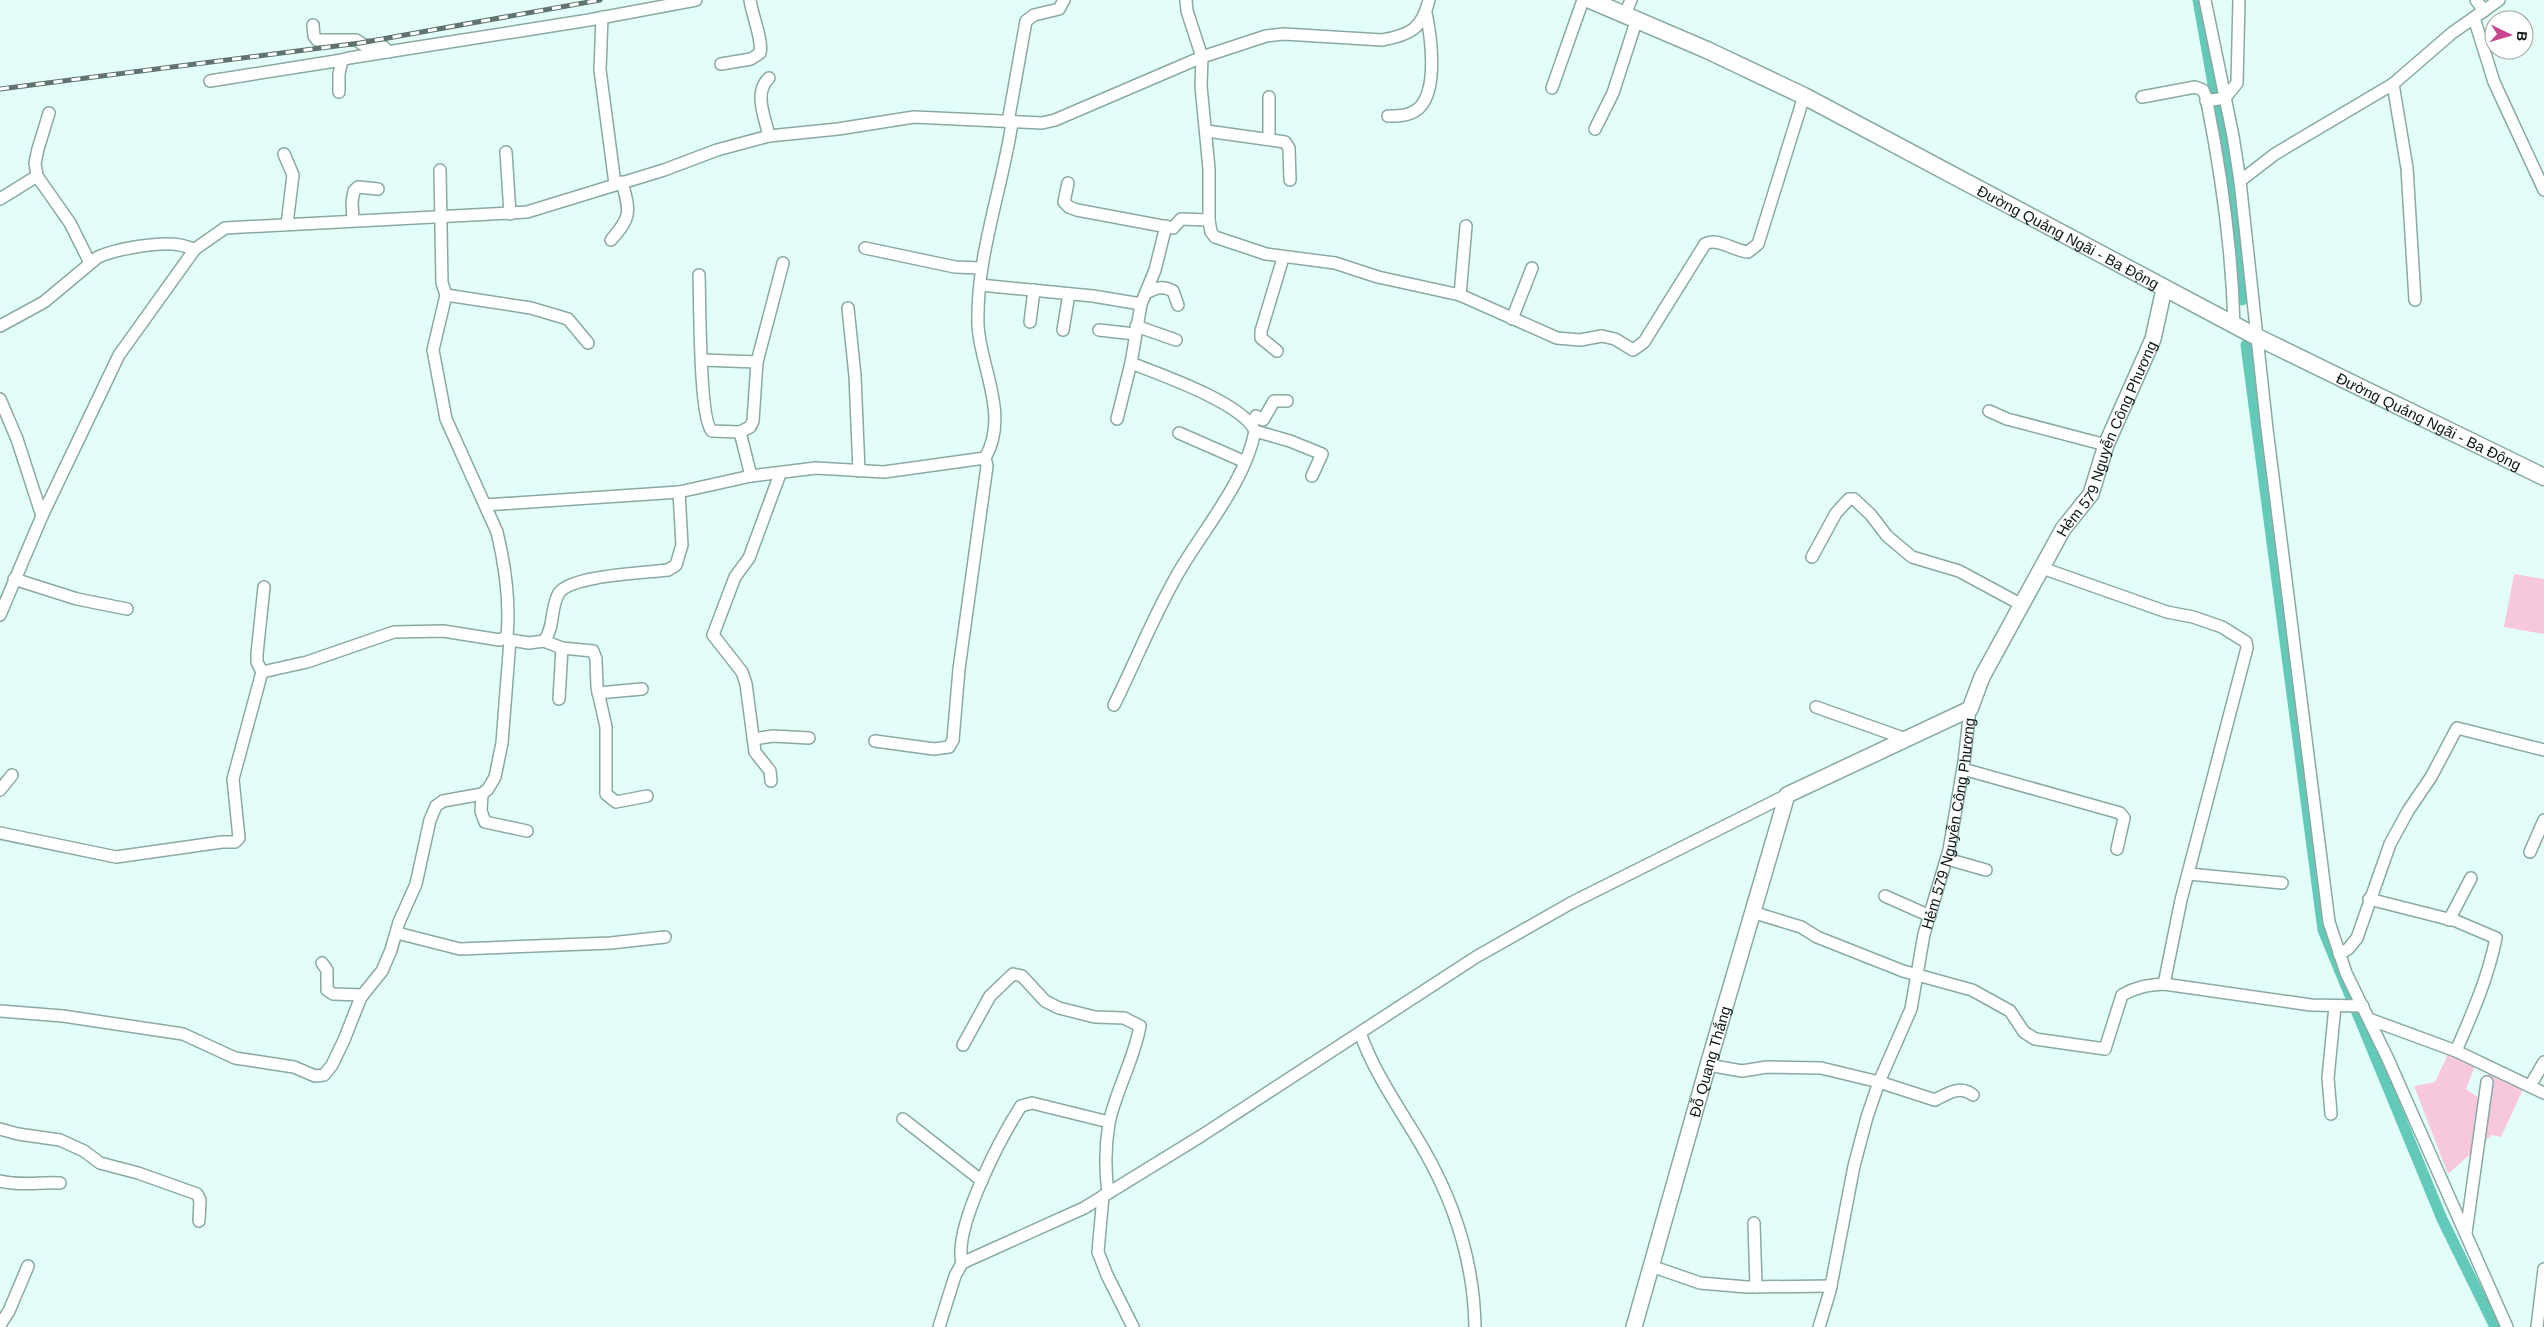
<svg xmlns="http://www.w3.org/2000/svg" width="2544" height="1327" font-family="Helvetica,sans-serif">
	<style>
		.green { fill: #f7c7dd }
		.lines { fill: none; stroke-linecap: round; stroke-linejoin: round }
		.canal { stroke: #63c9b9; stroke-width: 11 }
		.minor-casing { stroke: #89a9a3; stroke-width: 14 }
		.tertiary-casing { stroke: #89a9a3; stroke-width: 18 }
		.secondary-casing { stroke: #89a9a3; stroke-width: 19 }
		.minor { stroke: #fff; stroke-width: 11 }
		.tertiary { stroke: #fff; stroke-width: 15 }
		.secondary { stroke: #fff; stroke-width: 16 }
		.rail-casing { stroke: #61736f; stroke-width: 5 }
		.rail { stroke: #fff; stroke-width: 3; stroke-dasharray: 9; stroke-linecap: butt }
		.labels { text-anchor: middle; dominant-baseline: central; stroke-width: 4; stroke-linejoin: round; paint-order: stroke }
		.street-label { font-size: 15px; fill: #0c1816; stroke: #fff }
	</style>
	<rect width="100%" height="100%" fill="#e3fef8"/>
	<!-- green -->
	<g class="green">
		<path d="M2514 574 2544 579V634L2504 627Z"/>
		<path d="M2448 1054 2475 1066 2466 1089 2479 1098 2489 1071 2524 1087 2501 1137 2492 1135 2448 1174 2414 1086 2435 1082Z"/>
	</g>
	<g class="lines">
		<!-- canal -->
		<g class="canal">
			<path d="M2198 0 2239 230 2242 300"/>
			<path d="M2246 345 2323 930 2442 1219 2495 1327"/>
		</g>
		<!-- minor casing -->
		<g class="minor-casing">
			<g id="minor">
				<path d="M1186 0 1187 11 1202 57 1201 86 1209 169V220L1211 232 1215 237 1266 254 1335 263 1378 277 1460 295 1557 338 1580 340 1602 336 1615 339 1633 350 1644 342 1705 244C1718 237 1734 251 1748 252L1758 244 1804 96"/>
				<path d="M2205 0 2233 136 2240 181 2267 429 2329 922 2346 973 2387 1057 2507 1327"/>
				<path d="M2476 0 2484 11"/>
				<path d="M1625 14 1631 0"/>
				<path d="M602 17 600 70 615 184"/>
				<path d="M2474 18 2494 82 2544 190"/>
				<path d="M313 25 314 36 317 40H356L364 45 384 47 388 52"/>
				<path d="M721 64 751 59 760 53C763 40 752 15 750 0"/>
				<path d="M210 81 342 60"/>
				<path d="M2393 84 2407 168 2415 300"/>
				<path d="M1552 88 1583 0"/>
				<path d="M339 92V74L342 60 349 58 589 20 696 0"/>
				<path d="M2142 97 2195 87 2203 90 2206 97C2221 171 2232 249 2234 325"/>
				<path d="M2206 101 2225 98 2237 83 2239 0"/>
				<path d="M49 113 38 149 35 163 37 176 70 223 90 263"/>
				<path d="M1388 116C1400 116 1411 116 1420 107 1438 88 1431 36 1426 13"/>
				<path d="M1008 122 1026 21 1034 15 1059 9 1064 0"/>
				<path d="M1595 129 1613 93 1637 19"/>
				<path d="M1207 131 1285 142 1289 148 1290 180"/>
				<path d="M769 136C765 117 753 93 769 78"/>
				<path d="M1269 139V97"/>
				<path d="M506 152 510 214"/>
				<path d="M284 154 293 175 287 224"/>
				<path d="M2240 181 2275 154 2393 84 2452 33 2499 0"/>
				<path d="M1068 183 1064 202 1069 207 1077 210 1173 228 1181 219 1209 220"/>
				<path d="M0 199 37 176"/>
				<path d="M353 220 352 202 354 191 358 187 378 189"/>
				<path d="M611 240C632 216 630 212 622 182"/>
				<path d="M865 248 955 267 981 268"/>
				<path d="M699 275C700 299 699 420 712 431L740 432"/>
				<path d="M980 285 1093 296 1141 304"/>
				<path d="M1146 293C1156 288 1162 285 1173 291L1178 305"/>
				<path d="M446 295 531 308 568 319 588 343"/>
				<path d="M1460 295 1466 226"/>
				<path d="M848 308 855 376 859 471"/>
				<path d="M1512 319 1532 268"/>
				<path d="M1030 322 1034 290"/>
				<path d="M0 326 44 302 98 257C116 249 160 241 180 245 185 246 190 248 195 249"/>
				<path d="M1136 326 1176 340"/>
				<path d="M1063 330 1069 294"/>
				<path d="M1099 330 1135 334"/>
				<path d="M1277 351 1261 338V331L1283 258"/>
				<path d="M702 360 757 362"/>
				<path d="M0 399 17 439 42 516"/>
				<path d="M1989 411 2007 419 2106 445"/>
				<path d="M1117 419 1131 363"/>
				<path d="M1252 424 1256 416 1263 420 1274 401H1287"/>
				<path d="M1255 431 1290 441 1322 454 1312 476"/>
				<path d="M1179 433 1243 461"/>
				<path d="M751 476 740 432 750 427 753 421 757 362 783 263"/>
				<path d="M485 505 679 492 751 476 816 468 884 472 985 458C1010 415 980 367 978 325 976 256 1002 190 1012 123"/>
				<path d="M1812 557 1836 513 1849 499H1854L1871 515 1887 536 1912 557 1959 571 2022 605"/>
				<path d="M2042 568 2167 612 2193 617 2222 627 2246 642 2247 648 2181 900 2164 984"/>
				<path d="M14 579 77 599 127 609"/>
				<path d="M0 615 42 516 119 355 195 249 225 228 527 212 664 170 717 150 769 136 838 129 914 117 1042 123 1055 120 1202 57 1266 36 1284 34 1382 40C1410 35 1422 29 1429 0"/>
				<path d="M504 639 529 643 544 641C555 627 550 607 559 593 571 575 646 573 668 570L676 565 682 545 679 492"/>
				<path d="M544 641 562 648 593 651 596 659 597 687 606 727V794L616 802 647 796"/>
				<path d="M262 672 257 662V654L264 587"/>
				<path d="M598 693 642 689"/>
				<path d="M559 699 562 648"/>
				<path d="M1114 705C1137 659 1156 609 1183 565 1208 524 1246 479 1255 431 1243 403 1159 374 1131 363L1141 304 1155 270 1166 226"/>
				<path d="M1816 707 1906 739"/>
				<path d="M753 739 773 736 809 738"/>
				<path d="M875 741 934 749 949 747 953 740 959 669 987 466 985 458"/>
				<path d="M1963 769 2120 813 2124 818 2117 849"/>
				<path d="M771 781 770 771 755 752 746 684 742 672 713 635 735 577 749 558 780 474"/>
				<path d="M0 790 12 775"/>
				<path d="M482 794 481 811 485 822 527 831"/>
				<path d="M0 833 116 857 222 842H235L239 838 233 779 262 672 307 662 394 632 443 631 500 640 507 636C510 603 505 565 497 532L446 419 433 350 446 295 442 283 440 170"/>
				<path d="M2530 852 2544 820"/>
				<path d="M1947 859 1986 870"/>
				<path d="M2189 874 2282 883"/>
				<path d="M1885 896 1930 916"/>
				<path d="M2369 899 2456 921 2496 938C2488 978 2472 1014 2456 1051"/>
				<path d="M1752 912 1801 927 1817 937 1903 971 1972 990 2010 1011 2024 1032 2035 1039 2105 1049 2122 995C2136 987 2148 985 2164 984L2311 1005 2363 1006"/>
				<path d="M2449 920 2471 878"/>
				<path d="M397 933 460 949 611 943 665 937"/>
				<path d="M2339 954 2348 949 2357 938 2390 844 2408 811 2431 777 2457 728 2544 750"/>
				<path d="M322 963 327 970V990L333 994 363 995"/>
				<path d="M0 1011 63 1016 183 1034 235 1058 294 1067 315 1076 324 1075 332 1065 344 1040 361 997 382 971 391 950 399 922 416 884 430 820 436 806 443 801 482 794 488 789 495 777 502 743 510 640"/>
				<path d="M2369 1019 2456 1051 2544 1093"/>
				<path d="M1360 1033C1376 1077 1401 1110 1424 1150 1456 1206 1474 1263 1475 1327"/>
				<path d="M963 1045 990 996 1013 974 1022 976 1045 1001 1059 1008 1095 1017 1124 1018 1140 1026C1134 1060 1116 1090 1109 1123 1105 1147 1105 1170 1108 1193"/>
				<path d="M1708 1065 1742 1071 1767 1067 1821 1068 1879 1082 1935 1100C1948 1093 1960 1085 1973 1095"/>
				<path d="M2530 1086 2544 1062"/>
				<path d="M2331 1114 2328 1078 2335 1006"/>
				<path d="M903 1119 982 1181"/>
				<path d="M0 1129 18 1134 60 1140 84 1151 100 1163 138 1173 197 1194 200 1200 199 1221"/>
				<path d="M0 1181C21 1186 39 1182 60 1183"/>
				<path d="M1103 1196 1098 1252 1107 1275 1133 1327"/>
				<path d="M1754 1223 1756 1287"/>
				<path d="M2466 1233 2487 1082"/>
				<path d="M962 1263C953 1228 1001 1137 1021 1106L1032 1103 1109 1122"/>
				<path d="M1651 1266 1700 1283 1747 1287 1831 1286"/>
				<path d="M0 1325 9 1311 28 1266"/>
				<path d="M939 1327 955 1276 962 1263 1084 1208 1201 1136 1476 957 1571 903 1787 795"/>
				<path id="s1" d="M1819 1327 1830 1291 1854 1166 1867 1117 1879 1082 1911 1009 1924 934 1949 850 1964 762 1970 709"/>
				<path d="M2537 1327 2544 1269"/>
			</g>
		</g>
		<!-- tertiary casing -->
		<g class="tertiary-casing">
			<g id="tertiary">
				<path id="s2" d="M1634 1327 1708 1065 1787 795 1970 709 1982 677 2063 529 2091 494 2106 445 2153 339 2164 289"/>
			</g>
		</g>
		<!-- secondary casing -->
		<g class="secondary-casing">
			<g id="secondary">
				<path id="s3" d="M1590 0 1707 50 1804 96 2257 337 2544 477"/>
			</g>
		</g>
		<!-- minor -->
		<use href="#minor" class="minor"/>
		<!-- tertiary -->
		<use href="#tertiary" class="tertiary"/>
		<!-- secondary -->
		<use href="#secondary" class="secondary"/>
		<!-- rail casing -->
		<g class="rail-casing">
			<path id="rail" d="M0 89 360 43 600 0"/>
		</g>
		<!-- rail -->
		<use href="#rail" class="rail"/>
	</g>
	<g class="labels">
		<!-- street labels -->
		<g class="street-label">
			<text stroke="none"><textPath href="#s3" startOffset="534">Đường Quảng Ngãi - Ba Động</textPath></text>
			<text stroke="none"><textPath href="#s3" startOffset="939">Đường Quảng Ngãi - Ba Động</textPath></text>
			<text stroke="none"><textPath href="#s2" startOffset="1060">Hẻm 579 Nguyễn Công Phương</textPath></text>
			<text stroke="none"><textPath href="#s1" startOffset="522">Hẻm 579 Nguyễn Công Phương</textPath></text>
			<text stroke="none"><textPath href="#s2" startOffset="276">Đỗ Quang Thắng</textPath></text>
		</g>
	</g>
	<!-- north arrow -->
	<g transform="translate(2509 35) rotate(95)"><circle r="24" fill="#ffffff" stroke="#9ea3a2"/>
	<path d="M0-4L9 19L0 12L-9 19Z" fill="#c84690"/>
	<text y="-8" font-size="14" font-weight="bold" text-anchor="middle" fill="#0c1816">B</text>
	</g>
</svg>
